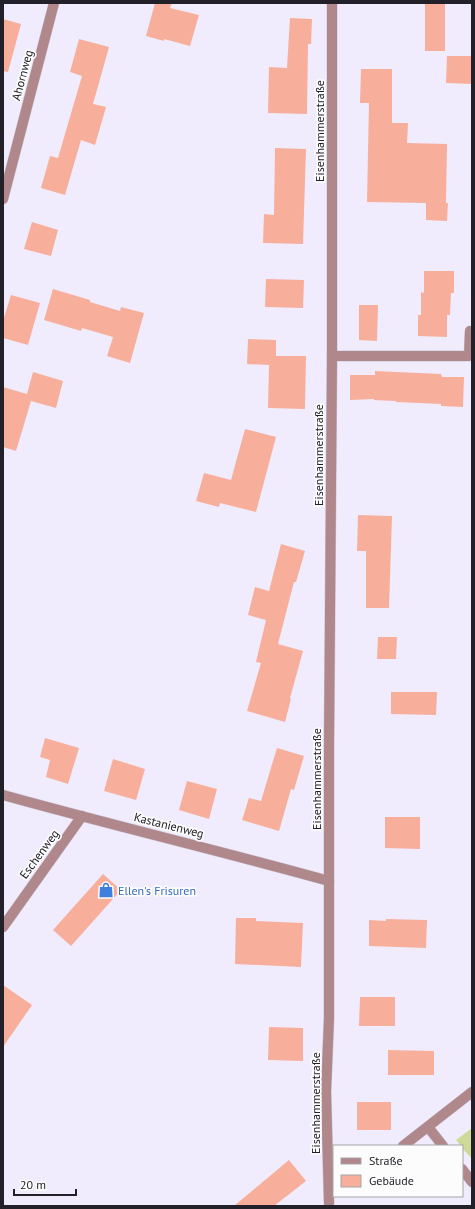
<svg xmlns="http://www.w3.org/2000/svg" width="475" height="1209" font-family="'PT Sans',sans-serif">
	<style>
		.green { fill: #cedb98 }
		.building { fill: #f7af9b }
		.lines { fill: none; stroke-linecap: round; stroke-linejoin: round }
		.street-casing { stroke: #cbc7d7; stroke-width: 11 }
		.street { stroke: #b0878a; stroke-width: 10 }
		.labels { text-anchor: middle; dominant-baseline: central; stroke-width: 3.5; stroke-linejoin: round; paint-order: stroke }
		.street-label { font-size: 12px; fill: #222028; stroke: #fcfcfc }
		.shop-label { font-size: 12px; fill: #366cbe; stroke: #fcfcfc; text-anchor: start }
	</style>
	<rect width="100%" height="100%" fill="#f0ecfd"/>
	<!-- green -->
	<path class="green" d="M472 1128V1159L462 1148V1146H461L456 1140Z"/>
	<!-- building -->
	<g class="building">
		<path d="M155 3H172L170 8 199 15 190 46 164 39V41L146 36Z"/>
		<rect x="425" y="3" width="20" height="48"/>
		<path d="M290 18 312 19 311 44H308L307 114 268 113 269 67 287 68Z"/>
		<path d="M3 19 21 24 8 72 3 71Z"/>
		<path d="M79 39 109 47 93 104 106 107 95 145 81 140 65 195 41 188 50 156 58 158 82 76 70 72Z"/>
		<path d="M447 56H472V84L446 83Z"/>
		<path d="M361 69H392V123H408L407 143 447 144 446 203H448L447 221 426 220V203L367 202 369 103H360Z"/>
		<path d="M275 148 306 149 303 244 263 243 264 214 274 215Z"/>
		<path d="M32 222 58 230 51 256 24 249Z"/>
		<path d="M424 271H454V293H451L450 315H447V337L418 336V315H421V292L424 293Z"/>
		<path d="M266 279 304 280 303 308 265 307Z"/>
		<path d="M53 289 90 300V302L120 311 121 307 144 313 130 363 107 356 113 337 82 328 81 331 44 320Z"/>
		<path d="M11 295 40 303 28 345 3 338V321Z"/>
		<path d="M359 305H378L377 341 359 340Z"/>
		<path d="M248 339 276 340V356H306L305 409 268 408 269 365 247 364Z"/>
		<path d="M375 371 441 374 442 377H464L463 407 441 406V404L396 402V401L374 400V399L350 400V375H375Z"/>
		<path d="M33 372 63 381 56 408 31 401 16 451 3 447V387L27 394Z"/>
		<path d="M245 429 276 437 256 512 220 503 219 507 196 501 204 473 231 480Z"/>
		<path d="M358 515 392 516 389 608H366V551H357Z"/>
		<path d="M281 544 305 551 296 582H294L278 644 303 651 290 698 291 699 285 722 247 711 261 663 256 662 266 620 248 615 255 587 269 591Z"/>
		<path d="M378 637H397L396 659H377Z"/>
		<path d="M391 692H437L436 715 391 714Z"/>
		<path d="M45 738 79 748 68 784 46 777 50 760 40 757Z"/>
		<path d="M277 748 304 756 294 790 291 789 279 831 242 820 249 798 261 801Z"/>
		<path d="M113 759 145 769 136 800 104 791Z"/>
		<path d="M187 781 217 789 209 819 179 810Z"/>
		<path d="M385 817H420V849L385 848Z"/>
		<path d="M103 874 121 890 71 946 53 930Z"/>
		<path d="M236 918H256V921L303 923 301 967 235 964Z"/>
		<path d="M386 919 427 920 426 948 369 946V920L386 921Z"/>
		<path d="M3 985 32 1005 3 1047Z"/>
		<path d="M360 997H395V1026H359Z"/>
		<path d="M269 1027 303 1028V1061L268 1060Z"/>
		<path d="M388 1050 434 1051V1075H388Z"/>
		<rect x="357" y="1102" width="34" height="28"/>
		<path d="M289 1160 306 1181 274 1206H234Z"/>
	</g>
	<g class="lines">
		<!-- street casing -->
		<g class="street-casing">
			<g id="street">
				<path d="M3 199 54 3"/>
				<path d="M332 356H469L470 331"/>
				<path d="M3 795C111 825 221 851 329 881"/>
				<path d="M3 927 82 816"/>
				<path d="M428 1127 443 1146"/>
				<path d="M403 1146 472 1092"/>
				<path d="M462 1169 472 1182"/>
				<path d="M329 1203 326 1092 329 1018V744L332 356V3"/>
			</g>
		</g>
		<!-- street -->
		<use href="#street" class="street"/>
	</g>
	<!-- icons -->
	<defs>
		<g id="shop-bare" transform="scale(1.2)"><path d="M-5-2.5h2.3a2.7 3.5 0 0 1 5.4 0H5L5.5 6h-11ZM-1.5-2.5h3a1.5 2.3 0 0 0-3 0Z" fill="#3f7fe0" stroke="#fcfcfc" stroke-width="2.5" paint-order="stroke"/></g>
	</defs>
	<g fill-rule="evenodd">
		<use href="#shop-bare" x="106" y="890"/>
	</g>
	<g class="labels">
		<!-- street labels -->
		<g class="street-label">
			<text transform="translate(22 75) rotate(-75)">Ahornweg</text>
			<text transform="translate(319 131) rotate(-90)">Eisenhammerstraße</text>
			<text transform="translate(318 455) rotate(-90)">Eisenhammerstraße</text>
			<text transform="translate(316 779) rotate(-90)">Eisenhammerstraße</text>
			<text transform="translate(169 825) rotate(14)">Kastanienweg</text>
			<text transform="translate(39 854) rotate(-54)">Eschenweg</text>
			<text transform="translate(315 1103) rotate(-90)">Eisenhammerstraße</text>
		</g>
		<!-- shop labels -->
		<g class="shop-label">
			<text x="118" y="890">Ellen's Frisuren</text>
		</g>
	</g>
	<!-- border -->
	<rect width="475" height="1209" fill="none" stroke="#222028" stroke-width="8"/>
	<!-- legend -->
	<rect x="333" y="1145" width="130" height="52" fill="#fcfcfc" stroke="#a5a4a7"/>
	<rect x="341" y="1158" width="20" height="6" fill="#b0878a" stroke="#a5a4a7"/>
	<text x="369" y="1165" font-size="12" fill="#222028">Straße</text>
	<rect x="341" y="1175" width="20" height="12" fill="#f7af9b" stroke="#a5a4a7"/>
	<text x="369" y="1185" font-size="12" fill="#222028">Gebäude</text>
	<!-- scale -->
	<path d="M14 1189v6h62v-6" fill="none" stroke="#222028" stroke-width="2"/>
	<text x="20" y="1189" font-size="12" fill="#222028" stroke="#fcfcfc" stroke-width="3" paint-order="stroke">20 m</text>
</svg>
